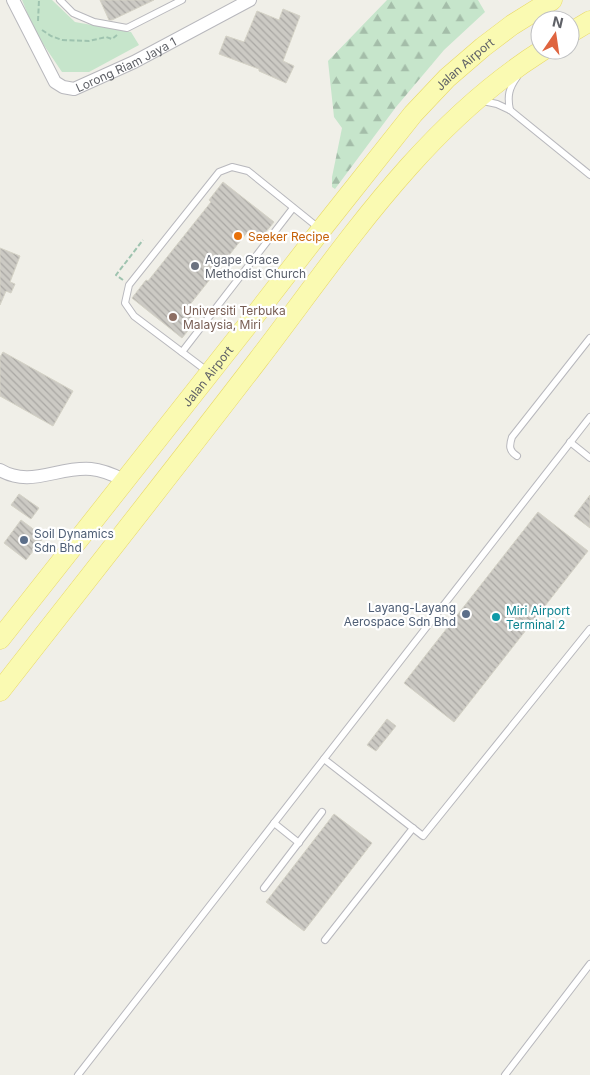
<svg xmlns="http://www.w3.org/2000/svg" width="590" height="1075" font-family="Inter,sans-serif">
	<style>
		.forest { fill: url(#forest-firs) }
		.green { fill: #c6e5cb }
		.building { fill: url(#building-back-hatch); stroke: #d4d2c6 }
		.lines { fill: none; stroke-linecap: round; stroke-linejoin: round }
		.service-casing { stroke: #b8b8bd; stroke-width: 8 }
		.minor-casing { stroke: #b8b8bd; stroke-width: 14 }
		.primary-casing { stroke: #e9d967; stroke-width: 21 }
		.path { stroke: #9ec3af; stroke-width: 2; stroke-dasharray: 5 2.5; stroke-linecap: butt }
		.service { stroke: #fff; stroke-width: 6 }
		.minor { stroke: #fff; stroke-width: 12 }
		.primary { stroke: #fafab2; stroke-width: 20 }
		.food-dot { fill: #e8710a; stroke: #fff; stroke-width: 2 }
		.worship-dot { fill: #6b7280; stroke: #fff; stroke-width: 2 }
		.education-dot { fill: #8d6e63; stroke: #fff; stroke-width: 2 }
		.service-dot { fill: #5c6f8a; stroke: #fff; stroke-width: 2 }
		.culture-dot { fill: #0f9aa8; stroke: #fff; stroke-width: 2 }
		.labels { text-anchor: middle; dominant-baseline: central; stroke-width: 4.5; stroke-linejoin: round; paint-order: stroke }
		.street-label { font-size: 12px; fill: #5f6167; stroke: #fff }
		.food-label { font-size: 12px; fill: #c56008; stroke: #fff; text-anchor: start }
		.worship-label { font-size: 12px; fill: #5b616d; stroke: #fff; text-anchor: start }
		.education-label { font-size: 12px; fill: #785e54; stroke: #fff; text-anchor: start }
		.service-label { font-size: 12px; fill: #4e5e75; stroke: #fff; text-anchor: start }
		.culture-label { font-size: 12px; fill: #0d838f; stroke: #fff; text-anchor: start }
	</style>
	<defs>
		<pattern id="forest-firs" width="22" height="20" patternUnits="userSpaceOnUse" patternTransform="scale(1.25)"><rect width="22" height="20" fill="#c6e5cb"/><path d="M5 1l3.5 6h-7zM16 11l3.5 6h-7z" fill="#a4bda9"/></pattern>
		<pattern id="building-back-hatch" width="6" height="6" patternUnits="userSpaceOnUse" patternTransform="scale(1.25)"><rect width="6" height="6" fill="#cccac4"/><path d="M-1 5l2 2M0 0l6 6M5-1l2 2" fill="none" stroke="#a9a7a3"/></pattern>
	</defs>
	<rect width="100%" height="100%" fill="#f0efe8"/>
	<!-- forest -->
	<path class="forest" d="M387 0H478L485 12 444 50 396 107 335 189 332 187V177L342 128 334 117 328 61Z"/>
	<!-- green -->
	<path class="green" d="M22 0H52L75 22 131 32 139 45 89 72H62L35 32Z"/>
	<!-- building -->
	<g class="building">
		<path d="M100 0H154L112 20H109Z"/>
		<path d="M283 9 300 16 283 61 294 66 286 83 259 71V69L219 54 226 36 244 42 257 11 279 20Z"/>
		<path d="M223 182 274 222 260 239 249 230 184 312 196 321 182 338 132 298 146 280 148 281 211 202 209 200Z"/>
		<path d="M0 248 20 256 10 282 15 284 11 293 6 291 0 305Z"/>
		<path d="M3 352 73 391 53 426 0 396V357Z"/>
		<path d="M19 494 39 508 31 519 11 505Z"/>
		<path d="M590 495V528L574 516Z"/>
		<path d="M538 512 588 551 454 722 404 683Z"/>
		<path d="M21 520 44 537 26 560 4 543Z"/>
		<path d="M387 719 396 726 376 751 367 745Z"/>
		<path d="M334 814 372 843 304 931 266 902Z"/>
	</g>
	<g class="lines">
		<!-- service casing -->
		<g class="service-casing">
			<g id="service">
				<path d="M60 0 73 13 94 22 127 28 182 0"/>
				<path d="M483 101 497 104 510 110 590 175"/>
				<path d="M510 110C507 96 509 88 517 77"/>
				<path d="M182 352 293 208"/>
				<path d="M207 371 134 316 125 303 129 285 219 172 232 167 248 171 320 229"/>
				<path d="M570 442 590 458"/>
				<path d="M517 456C509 451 509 446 512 437L590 338"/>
				<path d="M324 759 423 836 590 629"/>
				<path d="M274 823 299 843"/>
				<path d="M264 888 322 812"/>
				<path d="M325 940 413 828"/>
				<path d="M78 1075 590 417"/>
				<path d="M505 1075 590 964"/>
			</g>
		</g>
		<!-- minor casing -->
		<g class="minor-casing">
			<g id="minor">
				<path id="s1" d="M13 0 55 82 63 87 74 89 134 62 250 0"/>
				<path d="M0 470C30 488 59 466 91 469 103 470 114 475 124 480"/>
			</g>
		</g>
		<!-- primary casing -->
		<g class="primary-casing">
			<g id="primary">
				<path d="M570 33 590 21"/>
				<path id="s2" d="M0 639 246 327 321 230 413 114 447 78 483 47 512 25 552 0"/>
				<path d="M0 691C86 581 173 471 258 360 343 249 422 126 543 50"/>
			</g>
		</g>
		<!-- path -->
		<g class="path">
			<path d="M38 21 39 0"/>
			<path d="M42 30 51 36 62 40 89 41 106 37 112 39 117 35"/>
			<path d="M123 280 116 275 143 240"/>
		</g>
		<!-- service -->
		<use href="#service" class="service"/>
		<!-- minor -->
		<use href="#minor" class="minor"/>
		<!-- primary -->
		<use href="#primary" class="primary"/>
	</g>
	<!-- markers -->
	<circle class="food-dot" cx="238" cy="236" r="5"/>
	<circle class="worship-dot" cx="195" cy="266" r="5"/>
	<circle class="education-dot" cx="173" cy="317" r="5"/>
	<g class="service-dot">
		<circle cx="24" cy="540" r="5"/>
		<circle cx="466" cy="614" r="5"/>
	</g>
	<circle class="culture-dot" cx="496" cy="617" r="5"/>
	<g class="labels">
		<!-- street labels -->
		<g class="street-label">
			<text stroke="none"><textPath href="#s1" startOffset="170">Lorong Riam Jaya 1</textPath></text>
			<text stroke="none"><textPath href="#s2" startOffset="740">Jalan Airport</textPath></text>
			<text stroke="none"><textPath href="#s2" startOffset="335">Jalan Airport</textPath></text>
		</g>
		<!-- food labels -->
		<g class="food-label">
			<text x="248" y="236">Seeker Recipe</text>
		</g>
		<!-- worship labels -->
		<g class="worship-label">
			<text x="205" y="259">Agape Grace<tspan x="205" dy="14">Methodist Church</tspan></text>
		</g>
		<!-- education labels -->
		<g class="education-label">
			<text x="183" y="310">Universiti Terbuka<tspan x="183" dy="14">Malaysia, Miri</tspan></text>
		</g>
		<!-- service labels -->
		<g class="service-label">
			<text x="34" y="533">Soil Dynamics<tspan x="34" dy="14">Sdn Bhd</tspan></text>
			<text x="456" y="607" text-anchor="end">Layang-Layang<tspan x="456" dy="14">Aerospace Sdn Bhd</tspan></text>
		</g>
		<!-- culture labels -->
		<g class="culture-label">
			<text x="506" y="610">Miri Airport<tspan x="506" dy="14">Terminal 2</tspan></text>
		</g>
	</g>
	<!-- north arrow -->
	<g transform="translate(555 35) rotate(13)"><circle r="24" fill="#ffffff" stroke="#bfc0c2"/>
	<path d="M0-4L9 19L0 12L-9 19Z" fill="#df643f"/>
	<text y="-8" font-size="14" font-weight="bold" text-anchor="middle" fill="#5f6167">N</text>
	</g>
</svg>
